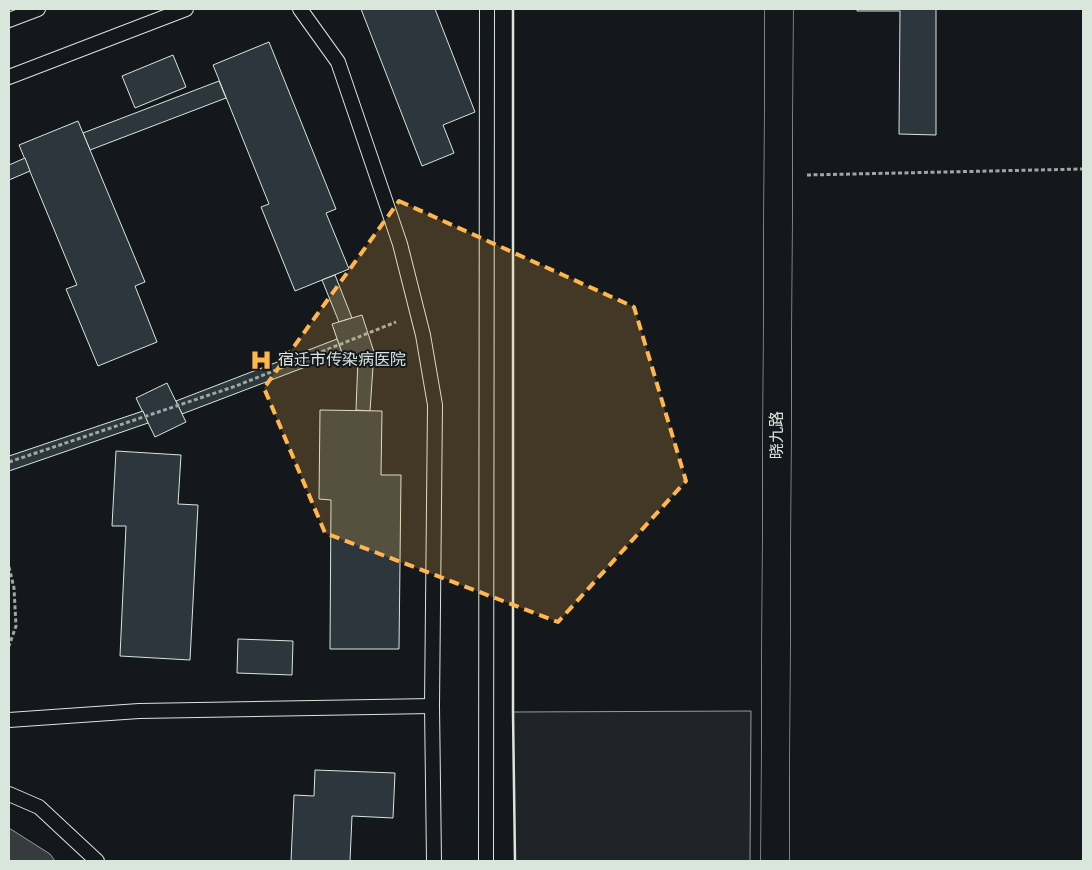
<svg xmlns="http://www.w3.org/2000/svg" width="1092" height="870" font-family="'Sofia Sans Condensed','Noto Sans SC',sans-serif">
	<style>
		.green { fill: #202428; stroke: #939e99 }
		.water { fill: #363b3e; stroke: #939e99 }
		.building { fill: #2c363c; stroke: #d8e6dc }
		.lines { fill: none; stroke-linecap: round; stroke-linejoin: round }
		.lane-casing { stroke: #d8e6dc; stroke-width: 16 }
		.secondary-casing { stroke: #d8e6dc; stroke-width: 29 }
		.path { stroke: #9da8a2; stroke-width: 3; stroke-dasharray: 4 2.5; stroke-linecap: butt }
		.lane { stroke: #14181c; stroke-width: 14 }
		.secondary { stroke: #14181c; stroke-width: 28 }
		.wall { stroke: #d8e6dc; stroke-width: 2.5 }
		.marked { fill: #ffb74d; fill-opacity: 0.2; stroke: #ffb74d; stroke-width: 4; stroke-dasharray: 10 6; stroke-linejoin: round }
		.labels { text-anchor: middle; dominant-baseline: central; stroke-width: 4; stroke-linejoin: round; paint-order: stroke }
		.poi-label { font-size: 16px; fill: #d8e6dc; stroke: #14181c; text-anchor: start }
		.street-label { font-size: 16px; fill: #d8e6dc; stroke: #14181c }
	</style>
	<rect width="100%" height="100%" fill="#14181c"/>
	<!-- green -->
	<path class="green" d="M751 711 750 861H515L513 712Z"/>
	<!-- water -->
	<path class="water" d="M9 828 50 854 55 861H9Z"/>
	<!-- building -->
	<g class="building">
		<path d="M361 9H435L475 112 443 125 454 153 422 166Z"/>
		<path d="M857 9H936V135L899 134 900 11H857Z"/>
		<path d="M269 42 336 209 326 213 349 269 295 291 261 207 269 204 213 65Z"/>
		<path d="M173 55 186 87 135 108 122 76Z"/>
		<path d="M219 81 226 98 90 150 83 133Z"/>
		<path d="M78 121 145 282 135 286 157 342 98 366 66 289 77 285 19 145Z"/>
		<path d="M25 158 30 171 9 180V165Z"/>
		<path d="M335 275 352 318 339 322 322 280Z"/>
		<path d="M362 315 374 352 345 362 332 324Z"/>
		<path d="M337 339 342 353 182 414 176 401Z"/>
		<path d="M374 352 370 411 356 410 358 358Z"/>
		<path d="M167 383 186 422 155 437 136 398Z"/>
		<path d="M320 410 382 411 381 475H401L399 649H330L331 500 319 499Z"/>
		<path d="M143 411 148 423 9 471V456Z"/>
		<path d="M116 451 181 455 178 504 198 505 190 660 120 656 126 526H112Z"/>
		<path d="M238 639 293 641 292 675 237 673Z"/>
		<path d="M315 770 395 773 393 818 352 816 350 861H291L294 795 314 796Z"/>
	</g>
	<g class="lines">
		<!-- lane casing -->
		<g class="lane-casing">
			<g id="lane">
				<path d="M300 9 338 62 400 244 423 335 435 405 432 706 434 861"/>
				<path d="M9 20 38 9"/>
				<path d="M9 77 186 9"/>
				<path d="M9 720 139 711 432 706"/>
				<path d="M9 794 39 807 97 861"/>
				<path d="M486 861 487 9"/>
			</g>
		</g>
		<!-- secondary casing -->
		<g class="secondary-casing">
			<path id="secondary" d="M775 861 779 9"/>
		</g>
		<!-- path -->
		<g class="path">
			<path d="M807 175 1083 169"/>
			<path d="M9 462 236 386 396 322"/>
			<path d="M9 567 14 588 16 626 9 646"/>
		</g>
		<!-- lane -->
		<use href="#lane" class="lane"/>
		<!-- secondary -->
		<use href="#secondary" class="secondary"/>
		<!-- wall -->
		<path class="wall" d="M513 9V712L515 861"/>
	</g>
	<!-- marked area -->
	<path class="marked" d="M399 201 634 307 686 481 558 622 325 533 264 388Z"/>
	<!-- icons -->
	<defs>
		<g id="hospital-bare" transform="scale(1.725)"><path d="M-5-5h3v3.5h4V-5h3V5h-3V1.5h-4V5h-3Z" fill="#ffb74d" stroke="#14181c" stroke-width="2.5" paint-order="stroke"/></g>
	</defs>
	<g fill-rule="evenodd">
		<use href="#hospital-bare" x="261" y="360"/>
	</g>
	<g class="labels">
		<!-- poi labels -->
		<g class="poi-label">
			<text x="278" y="360">宿迁市传染病医院</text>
		</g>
		<!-- street labels -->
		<g class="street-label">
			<text transform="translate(777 435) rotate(-90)">晓九路</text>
		</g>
	</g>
	<!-- border -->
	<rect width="1092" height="870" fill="none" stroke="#d8e6dc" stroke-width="20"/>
</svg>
